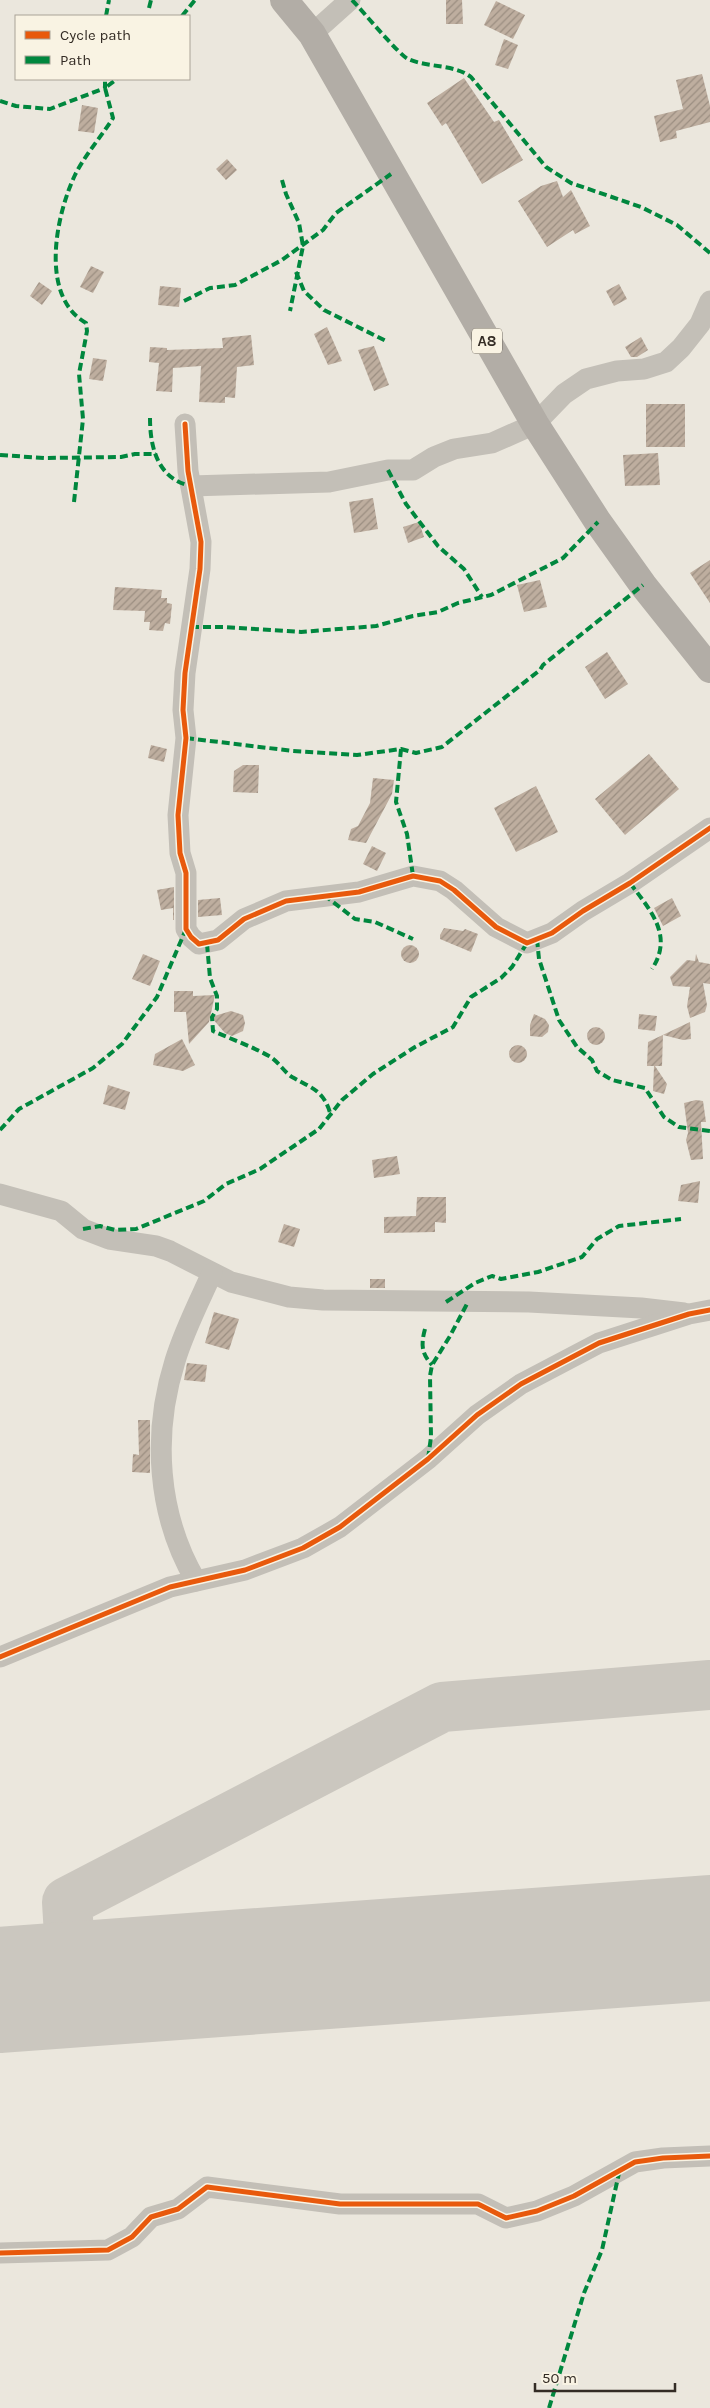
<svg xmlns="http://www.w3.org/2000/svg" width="710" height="2408" font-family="Karla,sans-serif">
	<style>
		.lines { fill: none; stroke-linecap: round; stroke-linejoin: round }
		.taxiway { stroke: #cbc7bf; stroke-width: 50 }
		.runway { stroke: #cbc7bf; stroke-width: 126 }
		.building { fill: url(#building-hatch) }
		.minor { stroke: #c3bfb7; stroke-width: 21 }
		.major { stroke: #b2ada6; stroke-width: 28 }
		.quiet { stroke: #00873e; stroke-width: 4; stroke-dasharray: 8 4; stroke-linecap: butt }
		.cycleway-casing { stroke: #f9f3e3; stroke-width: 8 }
		.cycleway { stroke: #e8590c; stroke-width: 5 }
		.labels { text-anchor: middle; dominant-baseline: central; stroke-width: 4.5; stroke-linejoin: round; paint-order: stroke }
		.shield { fill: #f9f3e3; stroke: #6f685e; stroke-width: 1 }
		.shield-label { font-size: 15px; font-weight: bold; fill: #342c25 }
	</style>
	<defs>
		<pattern id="building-hatch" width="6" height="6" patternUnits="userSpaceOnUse" patternTransform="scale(1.25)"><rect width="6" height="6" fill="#beae9f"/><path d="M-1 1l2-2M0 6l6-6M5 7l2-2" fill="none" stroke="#9b8e81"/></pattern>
	</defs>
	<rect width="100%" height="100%" fill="#ebe7dd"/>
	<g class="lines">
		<!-- taxiway -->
		<path class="taxiway" d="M72 1985 67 1902 442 1707 710 1685"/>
		<!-- runway -->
		<path class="runway" d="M0 1990 710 1938"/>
	</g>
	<!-- building -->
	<g class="building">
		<path d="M446 0H462L463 24H446Z"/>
		<path d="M496 1 525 15 513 39 484 25Z"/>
		<path d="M504 39 518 45 508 69 495 65Z"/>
		<path d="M702 74 710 106V122L676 131 677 138 660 142 654 116 683 109 676 80Z"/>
		<path d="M464 78 494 122 499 120 523 160 482 184 446 123 442 126 427 103Z"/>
		<path d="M82 105 98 108 94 133 78 131Z"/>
		<path d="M227 159 237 170 226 180 216 169Z"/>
		<path d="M557 181 563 197 571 190 590 226 575 234 573 230 547 247 518 201 541 186Z"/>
		<path d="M91 266 104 272 93 293 80 287Z"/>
		<path d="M39 282 52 291 42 305 30 296Z"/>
		<path d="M619 284 627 299 614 306 606 291Z"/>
		<path d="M160 286 181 288 179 307 158 305Z"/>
		<path d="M327 327 342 361 328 365 314 334Z"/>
		<path d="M251 335 254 365 237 367 235 398 225 397V403L199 402 201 366 173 368 172 392 156 391 159 363 149 362 150 347 167 348V350L223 348 222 338Z"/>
		<path d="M641 337 648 350 637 357H631L625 347Z"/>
		<path d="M374 346 389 385 374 391 358 350Z"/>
		<path d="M93 358 107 360 103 381 89 379Z"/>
		<rect x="646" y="404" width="39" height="43"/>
		<path d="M658 453 660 485 625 486 623 455Z"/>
		<path d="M373 498 378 529 354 533 349 502Z"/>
		<path d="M419 522 424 537 408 543 403 527Z"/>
		<path d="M710 560V603L690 573Z"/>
		<path d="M540 580 547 607 524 612 517 585Z"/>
		<path d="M115 587 162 590 161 598H167V603L172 604 170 624 165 623 163 631 149 630 150 622H144L145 611 113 610Z"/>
		<path d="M607 652 628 684 605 699 585 667Z"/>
		<path d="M151 745 167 749 164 762 148 758Z"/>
		<path d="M649 754 679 789 625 835 595 799Z"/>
		<path d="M243 765H259L258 793 233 792 234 771Z"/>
		<path d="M373 778 394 780 392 794 366 843 348 840 351 829 358 826 370 803Z"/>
		<path d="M536 786 558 832 516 852 494 808Z"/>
		<path d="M372 846 386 853 377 871 363 864Z"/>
		<path d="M174 887V920H173V908L161 910 157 890Z"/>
		<path d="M220 898 222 915 198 917V900Z"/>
		<path d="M672 898 681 916 663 926 654 908Z"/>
		<path d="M444 928 463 931 465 929 478 934 471 952 440 939V935Z"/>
		<circle cx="410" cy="954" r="9"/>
		<path d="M143 954 160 961 150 986 132 979Z"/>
		<path d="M696 954 699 962 710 964V984L703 983 707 1005 705 1012 690 1018 687 1006 690 987 673 986 670 977 687 960 695 961Z"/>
		<path d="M174 991H193V996L215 995 209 1022 189 1044 186 1012H174Z"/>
		<path d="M231 1011 243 1015 245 1023 243 1031 232 1036 225 1033 211 1017Z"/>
		<path d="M534 1014 545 1019 549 1025 548 1032 542 1037 530 1036V1025Z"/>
		<path d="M639 1014 657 1016 655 1031 638 1029Z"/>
		<path d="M690 1022 691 1039 683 1040 663 1035 662 1066H655L667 1084 664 1094 653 1091 654 1066H647L648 1042Z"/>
		<circle cx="596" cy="1036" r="9"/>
		<path d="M182 1039 195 1065 183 1071 153 1065 155 1054Z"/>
		<circle cx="518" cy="1054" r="9"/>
		<path d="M108 1085 130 1092 125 1110 103 1104Z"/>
		<path d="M696 1100 703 1101 706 1122H701L703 1159 691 1160 686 1140 688 1133 684 1103Z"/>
		<path d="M397 1156 400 1174 374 1178 372 1160Z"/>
		<path d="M700 1181 698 1203 678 1201 681 1185Z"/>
		<path d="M417 1197H446V1223L435 1222V1232L384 1233V1217L416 1216Z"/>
		<path d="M284 1224 300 1229 294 1247 278 1242Z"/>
		<rect x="370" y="1279" width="15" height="9"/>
		<path d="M214 1312 239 1319 229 1350 205 1343Z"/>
		<path d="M187 1363 207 1365 205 1382 184 1380Z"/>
		<path d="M138 1420H150V1473L132 1472 133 1454 139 1455Z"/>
	</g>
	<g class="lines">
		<!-- minor -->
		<g class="minor">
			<path d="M312 34 350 0"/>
			<path d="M185 424 188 471 201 542 200 569 185 673 183 710 186 738 178 815 180 853 186 873V929L191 937 199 944 218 940 244 919 286 901 359 892 413 876 440 881 454 890 496 927 527 943 552 933 583 911 630 883 710 828"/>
			<path d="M191 486 329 482 388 470H413L434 457 454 449 492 443 535 424 564 394 586 379 617 371 644 369 666 362 681 348 700 324 710 301"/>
			<path d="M0 1194 61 1211 83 1229 109 1239 156 1246 170 1251 231 1282 289 1297 323 1300 529 1302 641 1308 684 1313"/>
			<path d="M196 1581C157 1515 152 1434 175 1361 184 1331 199 1302 212 1273"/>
			<path d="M0 1657 170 1587 245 1570 303 1548 340 1527 428 1459 477 1415 521 1384 599 1343 689 1314 710 1310"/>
			<path d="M0 2253 108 2250 132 2237 151 2217 178 2209 207 2187 340 2204H478L506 2218 537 2211 574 2196 635 2162 663 2158 710 2156"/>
		</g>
		<!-- major -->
		<path class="major" d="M284 0 312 34 535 424 598 522 643 585 710 669"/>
		<!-- quiet -->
		<g class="quiet">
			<path d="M352 0C362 10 399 55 408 59 429 68 454 64 471 77L546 167 571 183 641 207 677 225 710 253"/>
			<path d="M149 8 151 0"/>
			<path d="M106 16 109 0"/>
			<path d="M182 16 195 0"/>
			<path d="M0 101 16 106 50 109 105 88V79"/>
			<path d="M282 180 286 194 299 223 303 246 290 311"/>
			<path d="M296 272 304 291 324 310 388 342"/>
			<path d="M184 301 210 288 235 285 282 260 323 230 336 213 391 174"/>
			<path d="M150 418C150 448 158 479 191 486"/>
			<path d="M0 455 44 458 121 457 135 454H156"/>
			<path d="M388 470 406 504 438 546 464 569 482 597"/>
			<path d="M74 502 83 419 79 374 87 331 86 323C39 296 56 215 75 175 85 155 101 137 113 118L105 88 117 79"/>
			<path d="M191 627H225L301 632 376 626 413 616 438 612 458 603 491 595 563 558 598 522"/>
			<path d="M186 738 293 751 357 755 401 749 416 753 442 747 540 670 543 665 643 585"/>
			<path d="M401 749 396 802 407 834 413 876"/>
			<path d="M630 883C650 910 674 935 652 969"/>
			<path d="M324 895 355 919 375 922 413 939"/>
			<path d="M537 939 539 959 559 1020 577 1047 592 1060 597 1071 612 1080 645 1088 664 1117 679 1127 710 1131"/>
			<path d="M207 944 210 978 217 996V1009L212 1017 213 1031C231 1039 251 1046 269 1056 278 1061 284 1072 292 1077 313 1089 324 1090 331 1116"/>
			<path d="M0 1130 19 1109 93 1068 122 1044 157 997 186 929"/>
			<path d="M83 1229 100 1226 115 1230 136 1229 204 1201 226 1184 260 1169 319 1129 342 1100 373 1074 415 1047 453 1027 471 997 501 978 512 967 527 943"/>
			<path d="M446 1302 475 1283 492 1276 501 1279 538 1272 582 1257 597 1239 619 1226 681 1219"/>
			<path d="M425 1329C421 1344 421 1353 432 1365"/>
			<path d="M428 1459 431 1437 430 1376 432 1365 450 1336 468 1302"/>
			<path d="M549 2408 584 2293 602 2250 619 2173"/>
		</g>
		<!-- cycleway casing -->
		<g class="cycleway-casing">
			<g id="cycleway">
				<path d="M185 424 188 471 201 542 200 569 185 673 183 710 186 738 178 815 180 853 186 873V929L191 937 199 944 218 940 244 919 286 901 359 892 413 876 440 881 454 890 496 927 527 943 552 933 583 911 630 883 710 828"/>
				<path d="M0 1657 170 1587 245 1570 303 1548 340 1527 428 1459 477 1415 521 1384 599 1343 689 1314 710 1310"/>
				<path d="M0 2253 108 2250 132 2237 151 2217 178 2209 207 2187 340 2204H478L506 2218 537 2211 574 2196 635 2162 663 2158 710 2156"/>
			</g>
		</g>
		<!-- cycleway -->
		<use href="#cycleway" class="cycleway"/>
	</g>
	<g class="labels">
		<!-- shield labels -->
		<rect class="shield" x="472" y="328.5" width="30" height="25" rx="4"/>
		<g class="shield-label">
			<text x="487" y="341">A8</text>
		</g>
	</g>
	<!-- legend -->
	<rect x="15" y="15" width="175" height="65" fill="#f9f3e3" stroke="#aaa397"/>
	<rect x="25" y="31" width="25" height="8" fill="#e8590c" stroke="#aaa397"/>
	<text x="60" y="40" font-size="15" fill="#342c25">Cycle path</text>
	<rect x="25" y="56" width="25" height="8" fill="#00873e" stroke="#aaa397"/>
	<text x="60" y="65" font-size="15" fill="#342c25">Path</text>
	<!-- scale -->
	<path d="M535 2383v8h140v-8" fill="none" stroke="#342c25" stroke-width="2.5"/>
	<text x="542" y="2383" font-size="15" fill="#342c25" stroke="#f9f3e3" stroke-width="4" paint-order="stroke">50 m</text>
</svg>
